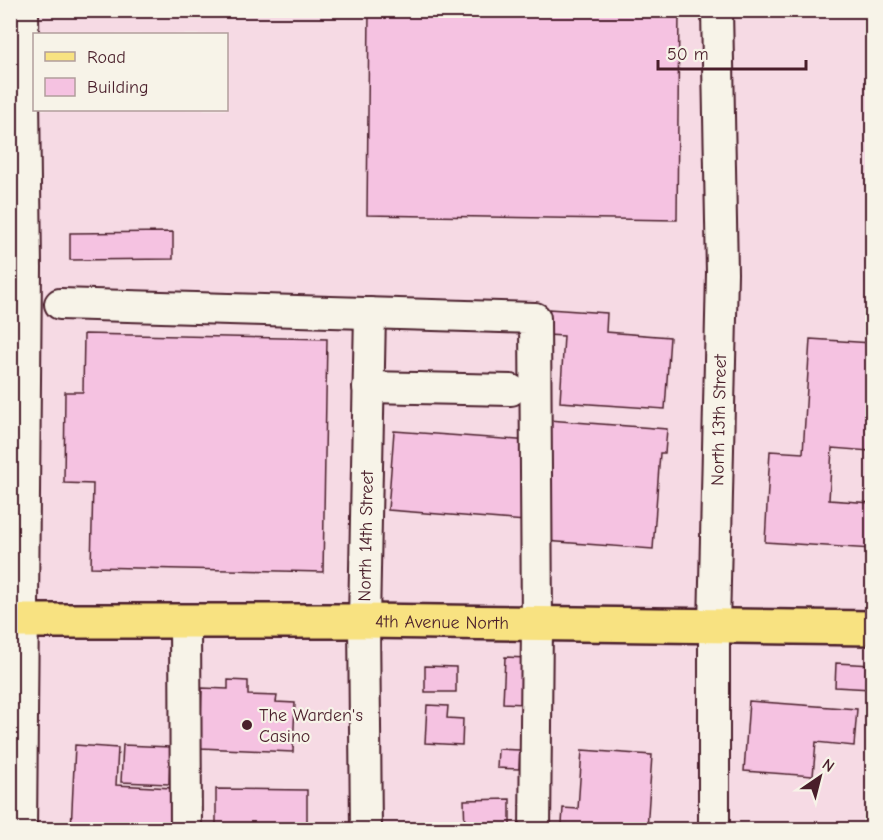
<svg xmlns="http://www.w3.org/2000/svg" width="883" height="840" font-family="'Comic Neue',sans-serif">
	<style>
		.built { fill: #f6dae4; fill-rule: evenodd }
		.building { fill: #f5c2e1; stroke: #4a1f2b; stroke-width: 1.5 }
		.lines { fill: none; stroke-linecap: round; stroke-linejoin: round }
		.minor-casing { stroke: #4a1f2b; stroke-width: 34 }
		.major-casing { stroke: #4a1f2b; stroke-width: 38 }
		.minor { stroke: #f7f3e8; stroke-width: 30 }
		.major { stroke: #f8e281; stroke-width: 33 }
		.poi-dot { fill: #4a1f2b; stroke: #f7f3e8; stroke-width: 2 }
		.labels { text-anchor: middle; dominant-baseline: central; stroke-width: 4.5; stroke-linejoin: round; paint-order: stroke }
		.street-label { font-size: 18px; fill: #4a1f2b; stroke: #f7f3e8 }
		.poi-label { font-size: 18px; fill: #4a1f2b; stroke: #f7f3e8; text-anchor: start }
	</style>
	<rect width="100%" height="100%" fill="#f6e4e6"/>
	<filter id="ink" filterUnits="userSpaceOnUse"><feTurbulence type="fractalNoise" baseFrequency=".0167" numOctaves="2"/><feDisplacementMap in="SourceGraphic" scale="12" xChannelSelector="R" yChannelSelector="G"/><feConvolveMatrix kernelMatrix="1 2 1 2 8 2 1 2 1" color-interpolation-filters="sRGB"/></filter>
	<g filter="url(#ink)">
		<!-- built -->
		<path class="built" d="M10 11H872V829H11ZM34 34H226V110H34Z"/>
		<!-- building -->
		<g class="building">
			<path d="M369 10H679L677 220 367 215Z"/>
			<path d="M173 232V259L70 260V233Z"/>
			<path d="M548 309 607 313 606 332 670 337 665 409 560 402 564 336 547 335Z"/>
			<path d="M84 334 327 339 323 572 91 567 93 484 64 483 65 392H83Z"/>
			<path d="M810 339 872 343V409L870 451 832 448 829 500 872 503V549L765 542 770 451 803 453Z"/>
			<path d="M548 420 667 429 665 453H660L653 549 545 541 551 451 546 450Z"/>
			<path d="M394 431 531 441 525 521 388 510Z"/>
			<path d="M505 657 527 658 525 704 503 703Z"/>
			<path d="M836 663 872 665 871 689 835 687Z"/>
			<path d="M425 666 456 667V692H425Z"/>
			<path d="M228 680 248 681V695L277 696 276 702 295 703 293 752 200 748 202 688 228 689Z"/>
			<path d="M749 701 857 709 854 746 816 742 813 776 744 771Z"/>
			<path d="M427 705 448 706 447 718 463 719 462 745 425 743Z"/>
			<path d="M75 745 118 748 116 785 172 788 170 830H71Z"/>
			<path d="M123 745 170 747 169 784 121 782Z"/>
			<path d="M498 749 520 750 519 769 497 768Z"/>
			<path d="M582 750 652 755 647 830 562 824 563 808 578 809Z"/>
			<path d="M216 789 307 790V830H216Z"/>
			<path d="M510 799V830H465L464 800Z"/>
		</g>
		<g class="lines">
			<!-- minor casing -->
			<g class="minor-casing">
				<g id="minor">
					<path d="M60 304 535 318 537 624 535 830"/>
					<path d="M368 387 511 390"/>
					<path d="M185 621 186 830"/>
					<path d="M21 830 26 268 23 10"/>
					<path id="s1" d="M366 830 364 621 370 313"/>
					<path id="s2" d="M714 830V626L722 273 717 10"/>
				</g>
			</g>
			<!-- major casing -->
			<g class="major-casing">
				<g id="major">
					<path id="s3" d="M10 621H364L872 628"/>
				</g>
			</g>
			<!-- minor -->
			<use href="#minor" class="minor"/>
			<!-- major -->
			<use href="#major" class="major"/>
		</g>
	</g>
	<!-- markers -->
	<circle class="poi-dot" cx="247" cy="725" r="6"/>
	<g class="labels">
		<!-- street labels -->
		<g class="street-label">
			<text stroke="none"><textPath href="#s2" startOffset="410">North 13th Street</textPath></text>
			<text stroke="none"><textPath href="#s1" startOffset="294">North 14th Street</textPath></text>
			<text stroke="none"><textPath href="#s3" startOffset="432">4th Avenue North</textPath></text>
		</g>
		<!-- poi labels -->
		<g class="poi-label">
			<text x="259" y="715">The Warden's<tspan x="259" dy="21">Casino</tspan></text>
		</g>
	</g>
	<!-- margin -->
	<rect width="883" height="840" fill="none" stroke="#f7f3e8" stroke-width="36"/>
	<rect x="18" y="18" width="847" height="804" fill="none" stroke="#4a1f2b" stroke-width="2" filter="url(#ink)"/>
	<!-- legend -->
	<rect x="33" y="33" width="195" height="78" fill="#f7f3e8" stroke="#b29e9c" stroke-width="1.5"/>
	<rect x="45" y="52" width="30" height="9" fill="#f8e281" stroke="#b29e9c" stroke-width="1.5"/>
	<text x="87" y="63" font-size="18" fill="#4a1f2b">Road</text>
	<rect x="45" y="78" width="30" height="18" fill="#f5c2e1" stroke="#b29e9c" stroke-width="1.5"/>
	<text x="87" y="93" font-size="18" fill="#4a1f2b">Building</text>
	<!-- north arrow -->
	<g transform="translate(820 777) rotate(35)" stroke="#f7f3e8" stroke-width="4.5" paint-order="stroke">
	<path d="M0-4.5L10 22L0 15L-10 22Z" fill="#4a1f2b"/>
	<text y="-9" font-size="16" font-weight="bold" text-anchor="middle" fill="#4a1f2b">N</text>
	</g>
	<!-- scale -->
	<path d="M658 60v9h148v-9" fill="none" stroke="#4a1f2b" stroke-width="3"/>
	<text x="667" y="60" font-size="18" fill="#4a1f2b" stroke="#f7f3e8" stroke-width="4.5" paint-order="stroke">50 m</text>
</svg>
